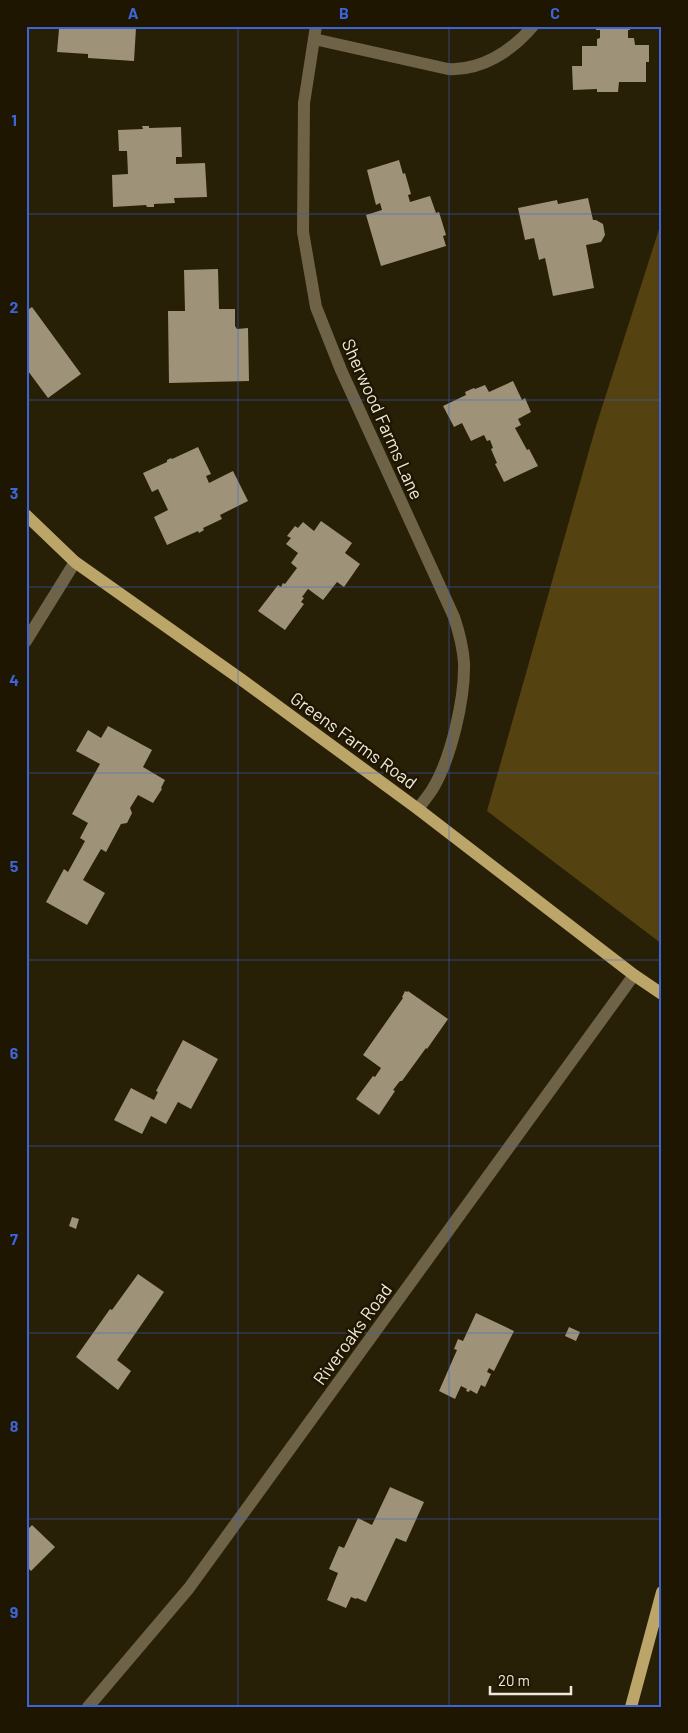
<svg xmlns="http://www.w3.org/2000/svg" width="688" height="1733" font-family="Barlow,sans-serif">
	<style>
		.green { fill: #544210 }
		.building { fill: #9e9378 }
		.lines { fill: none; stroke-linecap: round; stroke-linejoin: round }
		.minor { stroke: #6e6247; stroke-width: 12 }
		.major { stroke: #bca569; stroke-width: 12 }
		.grid { fill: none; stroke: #3c65d8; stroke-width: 1; stroke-opacity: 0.55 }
		.labels { text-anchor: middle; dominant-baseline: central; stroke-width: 5; stroke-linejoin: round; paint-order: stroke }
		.street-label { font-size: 18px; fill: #efe9db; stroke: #1e1601 }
		.neatline { fill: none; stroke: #3c65d8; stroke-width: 2 }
		.grid-label { font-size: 16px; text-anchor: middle; font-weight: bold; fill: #3c65d8 }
	</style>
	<rect width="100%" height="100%" fill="#281f07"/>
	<!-- green -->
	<path class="green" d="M662 220V944L487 811 596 426Z"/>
	<!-- building -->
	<g class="building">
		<path d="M52 26H119L136 28 134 61 88 58V54L57 52 59 29H55Z"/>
		<path d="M596 26H630V30H628V38H634L635 45H649V62H646V82H619L618 92H597V89L573 90 572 66H582V46H597V39L600 38V30H596Z"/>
		<path d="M142 126H149V128L181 127 182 157H176V164L205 163 207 197 174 198 175 203 154 204V207H147L146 205 113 207 112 175 128 174 127 151H119L118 130 143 129Z"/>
		<path d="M399 160 403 174 405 173 411 194 408 195 410 202 430 196 436 213 439 212 446 235 443 236 446 246 381 266 366 215 382 210 380 203 376 205 367 170Z"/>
		<path d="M588 198 593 220H596L603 224 605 235 601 242 586 245 594 288 553 296 545 258 539 260 534 238 525 240 518 208 557 200 558 204Z"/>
		<path d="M218 269 219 309H235V326L237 329 248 328 249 381 169 383 168 311H185L184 270Z"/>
		<path d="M32 307 81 374 48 398 28 371 26 372V311Z"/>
		<path d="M513 381 522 400 525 398 531 412 518 419 521 425 515 428 527 450 529 449 538 466 504 482 495 464 497 463 491 449 493 448 490 440 487 441 484 435 471 441 462 423 454 427 443 406 466 395 465 392 474 388 475 389 485 385 489 392Z"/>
		<path d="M198 447 211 474 206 476 209 483 233 471 248 501 220 515 222 519 203 528 204 530 199 533 198 531 167 545 154 517 168 510 158 489 152 492 143 473 167 462V460L171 458 172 459Z"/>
		<path d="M321 521 352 543 345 553 360 564 344 587 337 582 323 600 308 589 302 597 304 598 301 602 304 604 285 630 258 611 278 585 281 587 283 583 285 584 297 568 291 563 298 553 286 544 291 538 287 536 295 526 298 528 303 522 314 531Z"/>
		<path d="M108 726 152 750 143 767 165 780 161 788 162 789 153 803 138 795 130 808 132 813 127 823 121 824 106 852 101 849 83 880 105 893 87 925 46 902 64 869 68 872 85 841 80 838 88 823 72 814 100 764 76 751 88 730 101 738Z"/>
		<path d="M405 991 407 992 408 991 448 1019 427 1049 426 1048 402 1081H400L393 1090 395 1091 379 1115 356 1099 373 1076 375 1077 381 1068 363 1055 403 998 402 997Z"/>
		<path d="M183 1040 218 1059 191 1109 178 1102 166 1124 151 1116 142 1134 114 1120 131 1088 154 1100 158 1092 156 1091Z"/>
		<path d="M72 1217 79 1219 76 1229 69 1226Z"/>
		<path d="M138 1274 164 1292 117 1360 131 1371 118 1390 76 1357 110 1309 112 1310Z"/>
		<path d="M476 1313 514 1331 494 1371 489 1368 487 1372 491 1374 485 1387 481 1385 477 1394 470 1390 469 1392 466 1391 467 1389 461 1386 455 1399 439 1391 457 1350 454 1349 458 1339 463 1341Z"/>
		<path d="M569 1327 580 1332 576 1341 565 1336Z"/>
		<path d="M390 1487 424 1502 406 1542 396 1538 366 1602 357 1598 356 1599 351 1597 346 1608 327 1600 338 1573 329 1569 339 1546 344 1548 358 1518 372 1525Z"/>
		<path d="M32 1525 55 1547 31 1571 29 1569 26 1571V1531Z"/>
	</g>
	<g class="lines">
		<!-- minor -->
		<g class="minor">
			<path d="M316 26 304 103 303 232 316 307 341 370 454 617C459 632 463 647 464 663 465 699 451 759 432 790 428 796 423 802 418 809"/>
			<path d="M314 39 448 69C481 71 512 51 533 26"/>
			<path d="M26 641 75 562"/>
			<path d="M88 1707 189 1588 634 975"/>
		</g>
		<!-- major -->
		<g class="major">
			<path d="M26 515 75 562 242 680 418 809 634 975 662 994"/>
			<path d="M631 1707 662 1592"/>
		</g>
	</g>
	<!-- grid -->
	<path class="grid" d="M238 26V1707M449 26V1707M26 214H662M26 400H662M26 587H662M26 773H662M26 960H662M26 1146H662M26 1333H662M26 1519H662"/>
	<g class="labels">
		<!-- street labels -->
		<g class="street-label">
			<text transform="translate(383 419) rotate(66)">Sherwood Farms Lane</text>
			<text transform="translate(354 740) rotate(36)">Greens Farms Road</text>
			<text transform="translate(352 1334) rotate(-54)">Riveroaks Road</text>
		</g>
	</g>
	<!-- border -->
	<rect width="688" height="1733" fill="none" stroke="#1e1601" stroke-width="55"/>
	<!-- scale -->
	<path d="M490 1686v8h81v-8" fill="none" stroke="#efe9db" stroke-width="2.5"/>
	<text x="498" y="1686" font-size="15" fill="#efe9db" stroke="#1e1601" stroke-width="4" paint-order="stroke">20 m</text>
	<rect x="28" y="28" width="632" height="1678" class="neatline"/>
	<g class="grid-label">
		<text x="133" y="19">A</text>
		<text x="344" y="19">B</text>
		<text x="555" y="19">C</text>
		<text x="14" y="126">1</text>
		<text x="14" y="313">2</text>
		<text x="14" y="499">3</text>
		<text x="14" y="686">4</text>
		<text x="14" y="872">5</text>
		<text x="14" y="1059">6</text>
		<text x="14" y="1245">7</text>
		<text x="14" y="1432">8</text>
		<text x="14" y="1618">9</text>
	</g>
</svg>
